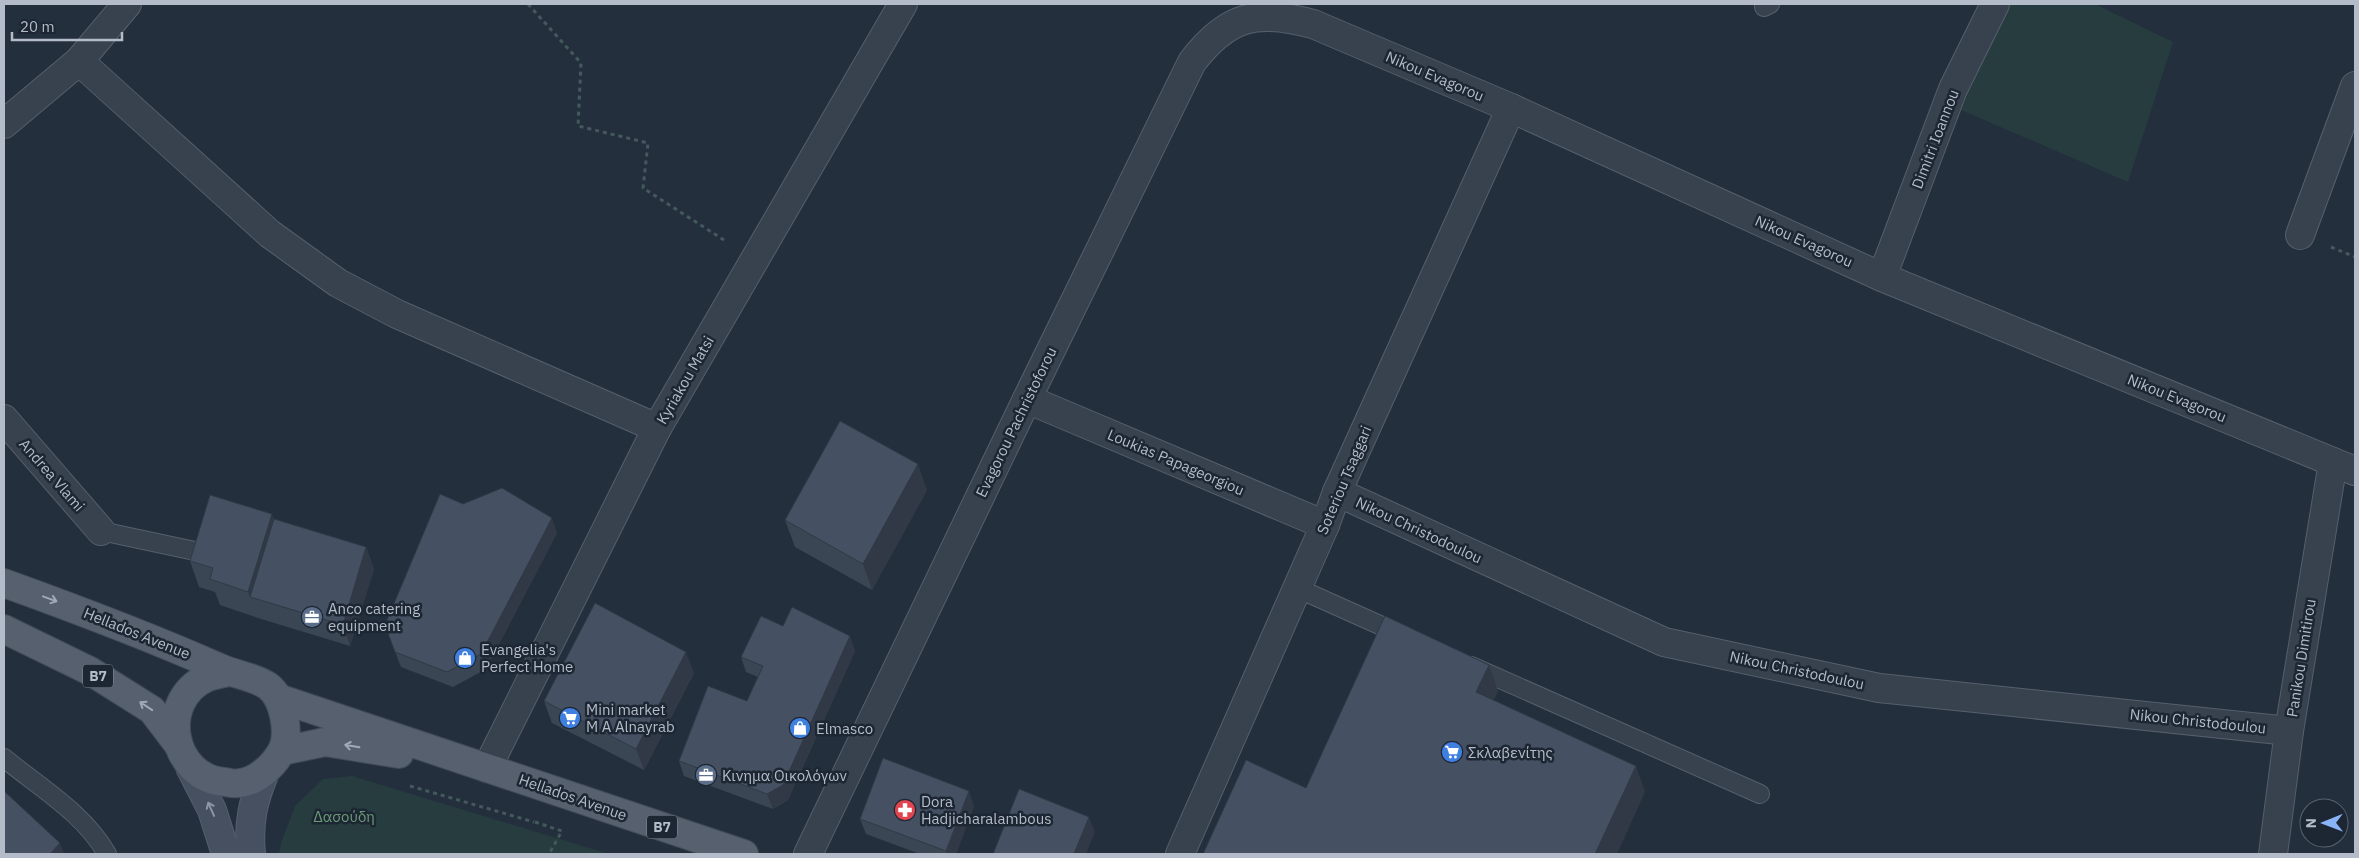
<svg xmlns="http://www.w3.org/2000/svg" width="2359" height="858" font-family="'IBM Plex Sans',sans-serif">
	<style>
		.green { fill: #263c3f }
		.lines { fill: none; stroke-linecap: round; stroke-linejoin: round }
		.lane-casing { stroke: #565f6c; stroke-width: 20 }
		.street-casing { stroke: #565f6c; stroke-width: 30 }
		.secondary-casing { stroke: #565f6c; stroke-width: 30 }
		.primary-casing { stroke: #414a57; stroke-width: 30 }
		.path { stroke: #44595c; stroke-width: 3; stroke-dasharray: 4 4; stroke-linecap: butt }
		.lane { stroke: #38414e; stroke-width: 18 }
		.street { stroke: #38414e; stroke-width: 28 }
		.secondary { stroke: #465061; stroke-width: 28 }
		.primary { stroke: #56606e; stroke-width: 28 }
		.wall { fill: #3b4654 }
		.shaded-wall { fill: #303945 }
		.building { fill: #455162; stroke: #303945 }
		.oneway { stroke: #a1aab7 }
		.oneway2 { stroke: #8e96a5 }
		.labels { text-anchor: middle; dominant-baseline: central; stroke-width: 5; stroke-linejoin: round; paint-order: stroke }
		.shield { fill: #1d2633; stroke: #878f9c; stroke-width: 1 }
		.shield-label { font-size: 14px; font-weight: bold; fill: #b4bcc9 }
		.street-label { font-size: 15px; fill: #b4bcc9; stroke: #1d2633 }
		.poi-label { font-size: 15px; fill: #b4bcc9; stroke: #1d2633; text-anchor: start }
		.park-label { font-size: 15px; fill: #6b9a76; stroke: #1d2633 }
	</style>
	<rect width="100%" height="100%" fill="#242f3e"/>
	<!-- green -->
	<g class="green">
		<path d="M2011 4H2095L2173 42 2128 182 1954 107Z"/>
		<path d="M352 776 609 854H279L281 843 295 806 323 779Z"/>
	</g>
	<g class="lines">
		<!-- lane casing -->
		<g class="lane-casing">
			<g id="lane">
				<path d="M1764 7 1770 4"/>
				<path d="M101 531 209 554"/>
				<path d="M1297 588 1402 635"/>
				<path d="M1471 666 1760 794"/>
				<path d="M4 758C39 787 84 813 107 854"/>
			</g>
		</g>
		<!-- street casing -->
		<g class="street-casing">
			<g id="street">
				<path d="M79 61 270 234 338 283 397 314 657 428"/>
				<path d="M4 124 79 61 127 4"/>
				<path d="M2300 235 2355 86"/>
				<path d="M1882 277 1953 89 1995 4"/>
				<path d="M1027 399 1325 525"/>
				<path d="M4 419 101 531"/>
				<path d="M1337 492 1664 642 1879 688 2289 731"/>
				<path d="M487 768 657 428 903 4"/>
				<path d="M808 854 1027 399 1192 62C1228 15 1257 9 1313 24L1511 108 1882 277 2355 471"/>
				<path d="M1180 854 1325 525 1337 492 1511 108"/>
				<path d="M2273 854 2289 731 2333 462"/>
			</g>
		</g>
		<!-- secondary casing -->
		<g class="secondary-casing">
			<g id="secondary">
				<path d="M190 767 212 810 226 854"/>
				<path d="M251 854C248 822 253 801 265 772"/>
			</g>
		</g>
		<!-- primary casing -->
		<g class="primary-casing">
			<g id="primary">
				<path d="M4 583C76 609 148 636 218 667 235 675 253 676 268 686 284 698 291 735 281 752 273 766 257 781 240 783 236 784 230 783 225 782 171 778 157 701 206 678 213 675 221 674 228 672"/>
				<path d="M4 629 90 671 152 710 177 743"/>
				<path d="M278 698 744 854"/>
				<path d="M282 751 325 742 399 754"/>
			</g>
		</g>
		<!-- path -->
		<g class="path">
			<path d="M528 4 581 63 578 126 648 143 643 188 727 242"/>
			<path d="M2331 247 2355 257"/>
			<path d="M410 786 534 822"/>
			<path d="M535 822 562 831 549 854"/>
		</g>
		<!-- lane -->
		<use href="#lane" class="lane"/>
		<!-- street -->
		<use href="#street" class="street"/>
		<!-- secondary -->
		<use href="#secondary" class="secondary"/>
		<!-- primary -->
		<use href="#primary" class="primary"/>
	</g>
	<!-- wall -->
	<g class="wall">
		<path d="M927 490 872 590 795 547 785 520Z"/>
		<path d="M463 504 557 533 486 669 453 687 401 667 385 625Z"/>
		<path d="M274 519 366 547 374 569 350 646 258 618 220 605 215 592 199 587 190 561Z"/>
		<path d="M783 626 855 651 788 800 773 809 684 776 679 761 747 701 758 677 746 672 741 657Z"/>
		<path d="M694 673 644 770 552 723 544 701Z"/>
		<path d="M974 806 956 854H920L866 834 860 819Z"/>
	</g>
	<!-- shaded-wall -->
	<g class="shaded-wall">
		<path d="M918 464 927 490 872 590 863 564Z"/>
		<path d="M272 514 281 540 250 597 248 592Z"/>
		<path d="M552 518 557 533 486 669 481 654Z"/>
		<path d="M366 547 374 569 350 646 343 625Z"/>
		<path d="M850 636 855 651 788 800 773 809 767 794Z"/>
		<path d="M686 652 694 673 644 770 636 749Z"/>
		<path d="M1489 665 1498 691 1486 718 1476 692Z"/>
		<path d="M1636 766 1645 792 1617 854H1595Z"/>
		<path d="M969 791 974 806 956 854H947L946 851Z"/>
		<path d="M1089 817 1095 832 1086 854H1074Z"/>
		<path d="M60 843 64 854H50Z"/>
	</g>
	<!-- building -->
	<g class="building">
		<path d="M840 421 918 464 863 564 785 520Z"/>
		<path d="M502 488 552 518 481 654 447 672 395 652 385 625 440 494 463 504Z"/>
		<path d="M210 495 272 514 248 592 210 579 213 568 190 561Z"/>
		<path d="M274 519 366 547 343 625 250 597Z"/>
		<path d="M595 603 686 652 636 749 544 701Z"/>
		<path d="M792 607 850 636 783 785 767 794 679 761 708 686 747 701 763 666 741 657 761 616 783 626Z"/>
		<path d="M1385 616 1489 665 1476 692 1636 766 1595 854H1203L1246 760 1306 788Z"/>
		<path d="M883 758 969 791 946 851 860 819Z"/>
		<path d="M1019 789 1089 817 1074 854H993Z"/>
		<path d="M4 791 60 843 50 854H4Z"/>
	</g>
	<!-- one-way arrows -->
	<defs><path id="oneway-shaft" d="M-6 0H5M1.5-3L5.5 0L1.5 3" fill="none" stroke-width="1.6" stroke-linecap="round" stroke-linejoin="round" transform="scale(1.25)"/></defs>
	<g class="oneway">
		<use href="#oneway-shaft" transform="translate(50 599) rotate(20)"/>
		<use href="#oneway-shaft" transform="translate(146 706) rotate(-146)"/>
		<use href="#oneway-shaft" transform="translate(352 746) rotate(-171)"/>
	</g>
	<use class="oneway2" href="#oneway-shaft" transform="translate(211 809) rotate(-114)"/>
	<!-- icons -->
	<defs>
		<g id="office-disc" transform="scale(1.125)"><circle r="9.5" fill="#5c6f8a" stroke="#1d2633"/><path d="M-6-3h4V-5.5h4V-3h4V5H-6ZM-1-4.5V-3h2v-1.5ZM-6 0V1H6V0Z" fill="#fff"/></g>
		<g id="shop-disc" transform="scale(1.125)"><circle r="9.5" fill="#3f7fe0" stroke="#1d2633"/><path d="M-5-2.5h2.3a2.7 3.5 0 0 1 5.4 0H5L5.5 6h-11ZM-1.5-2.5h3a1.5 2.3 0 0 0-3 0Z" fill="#fff"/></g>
		<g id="supermarket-disc" transform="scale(1.125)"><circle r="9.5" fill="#3f7fe0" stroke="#1d2633"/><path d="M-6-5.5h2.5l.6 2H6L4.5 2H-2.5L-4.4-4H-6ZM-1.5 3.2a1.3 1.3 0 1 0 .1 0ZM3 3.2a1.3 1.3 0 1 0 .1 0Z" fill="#fff"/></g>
		<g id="pharmacy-disc" transform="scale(1.125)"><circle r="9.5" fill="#e0444e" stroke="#1d2633"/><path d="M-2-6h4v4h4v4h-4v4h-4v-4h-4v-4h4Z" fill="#fff"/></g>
	</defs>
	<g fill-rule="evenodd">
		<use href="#office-disc" x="312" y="617"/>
		<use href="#shop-disc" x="465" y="658"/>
		<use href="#supermarket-disc" x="570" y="718"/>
		<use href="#shop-disc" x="800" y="728"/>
		<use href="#supermarket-disc" x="1452" y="752"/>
		<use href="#office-disc" x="706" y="775"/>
		<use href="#pharmacy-disc" x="905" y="810"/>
	</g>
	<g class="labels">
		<!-- shield labels -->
		<g class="shield">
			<rect x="83" y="664.5" width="30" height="23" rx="4"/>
			<rect x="647" y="815.5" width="30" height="23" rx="4"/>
		</g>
		<g class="shield-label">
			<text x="98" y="676">B7</text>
			<text x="662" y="827">B7</text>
		</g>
		<!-- street labels -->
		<g class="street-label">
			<text transform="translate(1435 76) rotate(23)">Nikou Evagorou</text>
			<text transform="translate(1935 139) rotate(-69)">Dimitri Ioannou</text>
			<text transform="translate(1804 241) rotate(24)">Nikou Evagorou</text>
			<text transform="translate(685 380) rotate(-60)">Kyriakou Matsi</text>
			<text transform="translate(2177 398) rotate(22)">Nikou Evagorou</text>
			<text transform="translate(1016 422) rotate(-64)">Evagorou Pachristoforou</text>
			<text transform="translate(1176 462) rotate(23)">Loukias Papageorgiou</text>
			<text transform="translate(52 475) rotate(49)">Andrea Vlami</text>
			<text transform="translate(1344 480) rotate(-67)">Soteriou Tsaggari</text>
			<text transform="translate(1419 530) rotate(25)">Nikou Christodoulou</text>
			<text transform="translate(137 633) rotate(22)">Hellados Avenue</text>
			<text transform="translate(2301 658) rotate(-81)">Panikou Dimitirou</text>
			<text transform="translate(1797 670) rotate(12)">Nikou Christodoulou</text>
			<text transform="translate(2198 721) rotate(6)">Nikou Christodoulou</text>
			<text transform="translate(573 797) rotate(19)">Hellados Avenue</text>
		</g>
		<!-- poi labels -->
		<g class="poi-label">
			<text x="328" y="608">Anco catering<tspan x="328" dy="17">equipment</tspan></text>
			<text x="481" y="649">Evangelia's<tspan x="481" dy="17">Perfect Home</tspan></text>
			<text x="586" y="709">Mini market<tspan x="586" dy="17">M A Alnayrab</tspan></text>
			<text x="816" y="728">Elmasco</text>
			<text x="1468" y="752">Σκλαβενίτης</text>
			<text x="722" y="775">Κινημα Οικολόγων</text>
			<text x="921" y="801">Dora<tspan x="921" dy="17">Hadjicharalambous</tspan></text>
		</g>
		<!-- park labels -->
		<g class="park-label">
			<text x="344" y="816">Δασούδη</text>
		</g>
	</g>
	<!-- border -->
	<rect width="2359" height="858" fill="none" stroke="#b4bcc9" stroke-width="10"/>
	<!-- north arrow -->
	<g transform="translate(2324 823) rotate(269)"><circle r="24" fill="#1d2633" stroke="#59626f"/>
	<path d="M0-4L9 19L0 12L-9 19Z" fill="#8ab4f8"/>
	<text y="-8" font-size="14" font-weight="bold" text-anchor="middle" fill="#b4bcc9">N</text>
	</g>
	<!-- scale -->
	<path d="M12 32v8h110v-8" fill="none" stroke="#b4bcc9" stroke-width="2.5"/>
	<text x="20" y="32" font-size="15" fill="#b4bcc9" stroke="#1d2633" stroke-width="4" paint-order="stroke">20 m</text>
</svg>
